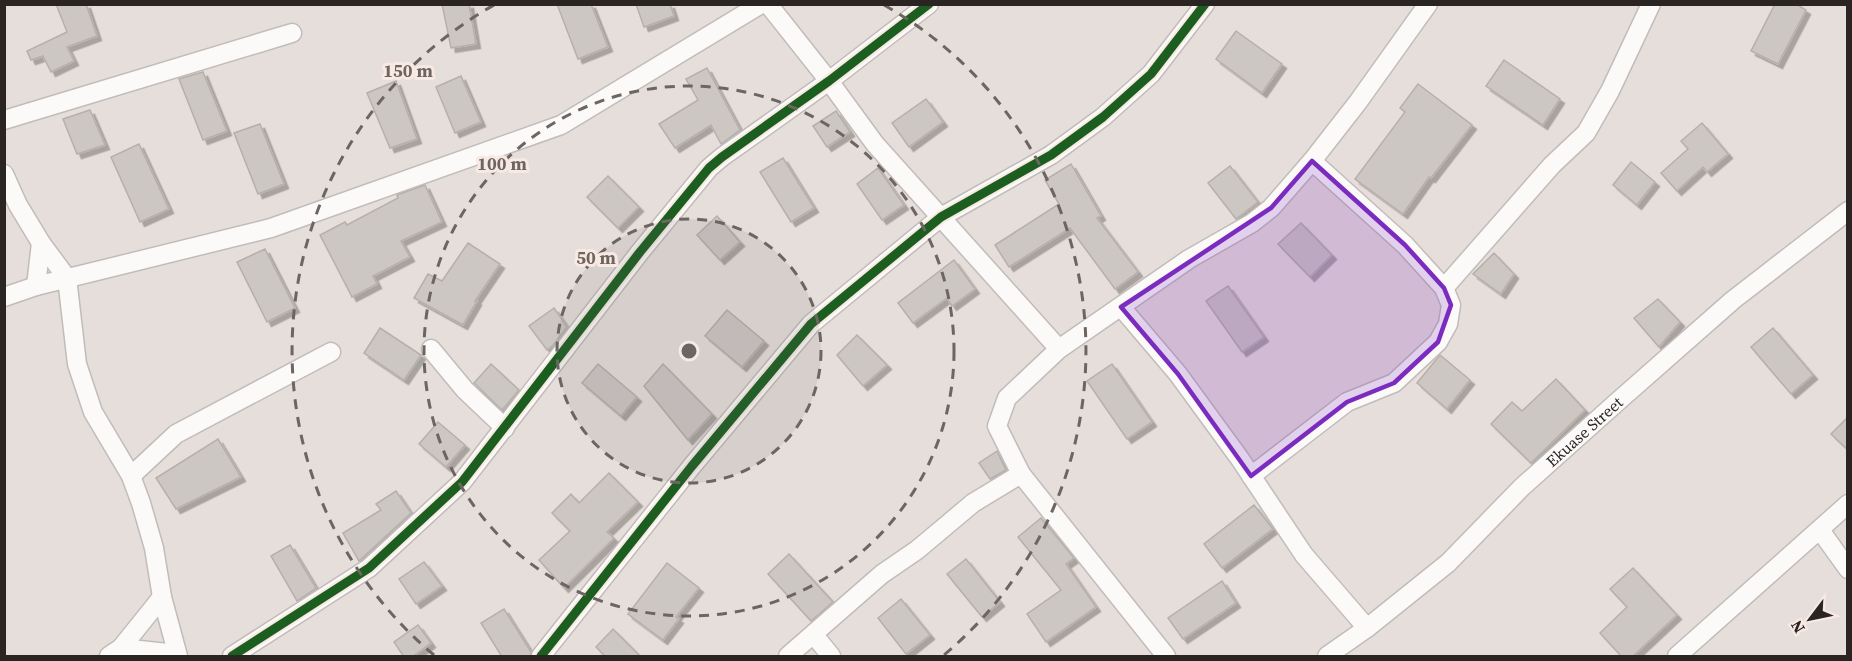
<svg xmlns="http://www.w3.org/2000/svg" width="1852" height="661" font-family="'Source Serif 4',serif">
	<style>
		.building { fill: #cdc7c4; stroke: #b6afac; stroke-width: 1.5; filter: url(#shadow) }
		.lines { fill: none; stroke-linecap: round; stroke-linejoin: round }
		.street-casing { stroke: #c2bcb9; stroke-width: 21 }
		.street { stroke: #fbfaf9; stroke-width: 18 }
		.cycleway-casing { stroke: #f8e9e2; stroke-width: 13 }
		.cycleway { stroke: #1b5e20; stroke-width: 9 }
		.marked { fill: #7b2cbf; fill-opacity: 0.2; stroke: #7b2cbf; stroke-width: 4.5; stroke-linejoin: round }
		.ring { fill: none; stroke: #6c6562; stroke-width: 3; stroke-dasharray: 10 8 }
		.labels { text-anchor: middle; dominant-baseline: central; stroke-width: 6; stroke-linejoin: round; paint-order: stroke }
		.street-label { font-size: 16px; fill: #2a2422; stroke: #f8e9e2 }
		.centre { fill: #6c6562; stroke: #f8e9e2; stroke-width: 3 }
		.ring-label { font-size: 18px; text-anchor: middle; font-weight: bold; fill: #6c6562; stroke: #f8e9e2; stroke-width: 6; stroke-linejoin: round; paint-order: stroke }
	</style>
	<defs>
		<filter id="shadow"><feDropShadow dx="4.5" dy="4.5" stdDeviation="0" flood-color="#0004"/></filter>
	</defs>
	<rect width="100%" height="100%" fill="#e6deda"/>
	<!-- building -->
	<g class="building">
		<path d="M56 4H86L97 36 67 47 74 61 51 72 43 56 31 60 27 51 67 32Z"/>
		<path d="M442 4H469L476 44 451 48Z"/>
		<path d="M557 4H591L608 47 578 59Z"/>
		<path d="M636 4H670L674 16 644 27Z"/>
		<path d="M1775 4H1796L1806 10 1778 64 1751 51Z"/>
		<path d="M1236 31 1282 64 1262 93 1216 59Z"/>
		<path d="M1504 60 1560 99 1543 125 1486 86Z"/>
		<path d="M707 68 740 130 721 144 711 125 675 148 659 124 698 100 686 79Z"/>
		<path d="M203 72 227 131 203 140 179 79Z"/>
		<path d="M461 76 481 122 455 133 436 87Z"/>
		<path d="M396 81 417 139 390 148 367 93Z"/>
		<path d="M1418 84 1472 125 1431 178 1429 177 1403 214 1355 179 1405 112 1400 108Z"/>
		<path d="M926 99 943 122 909 147 892 123Z"/>
		<path d="M90 110 105 145 77 154 63 119Z"/>
		<path d="M836 111 850 132 827 147 813 126Z"/>
		<path d="M1702 123 1728 154 1707 172 1703 167 1677 191 1661 173 1688 149 1681 141Z"/>
		<path d="M260 124 284 184 258 194 234 133Z"/>
		<path d="M139 144 169 209 140 222 111 157Z"/>
		<path d="M783 158 814 208 791 222 760 172Z"/>
		<path d="M1631 162 1655 182 1637 205 1613 185Z"/>
		<path d="M1071 164 1101 216 1097 218 1138 272 1115 289 1070 228 1009 267 995 245 1059 204 1045 180Z"/>
		<path d="M1230 166 1258 202 1236 219 1208 183Z"/>
		<path d="M878 168 904 205 882 220 857 184Z"/>
		<path d="M608 176 639 207 618 228 587 197Z"/>
		<path d="M425 185 442 222 401 241 410 257 373 276 377 284 352 297 320 235 345 222 347 225 398 198 397 195Z"/>
		<path d="M717 216 740 242 720 260 697 235Z"/>
		<path d="M1301 223 1332 255 1310 277 1278 244Z"/>
		<path d="M468 243 500 264 475 301H477L463 325 414 298 428 274 442 281Z"/>
		<path d="M265 249 295 308 267 322 237 262Z"/>
		<path d="M1494 253 1514 274 1501 294 1473 274Z"/>
		<path d="M954 260 975 289 952 306 947 298 913 323 898 303Z"/>
		<path d="M1228 286 1264 337 1242 352 1206 301Z"/>
		<path d="M1658 299 1680 322 1659 347 1634 318Z"/>
		<path d="M554 308 567 327 553 345 547 350 529 326Z"/>
		<path d="M727 310 764 341 742 367 705 336Z"/>
		<path d="M380 328 421 355 404 380 364 353Z"/>
		<path d="M1773 328 1813 375 1791 394 1751 347Z"/>
		<path d="M857 335 887 365 863 386 837 355Z"/>
		<path d="M1440 355 1470 380 1447 409 1417 383Z"/>
		<path d="M491 364 519 390 502 410 474 383Z"/>
		<path d="M598 364 637 397 621 416 582 383Z"/>
		<path d="M663 364 712 414 688 440 644 386Z"/>
		<path d="M1112 364 1152 422 1127 439 1087 381Z"/>
		<path d="M1556 379 1585 410 1531 463 1491 424 1512 402 1522 411Z"/>
		<path d="M1848 417V450L1831 434Z"/>
		<path d="M438 422 465 445 446 467 419 444Z"/>
		<path d="M218 439 241 477 176 509 156 478Z"/>
		<path d="M997 451 1006 470 990 479 979 463Z"/>
		<path d="M609 473 638 502 607 532 614 538 564 588 539 560 570 531 552 513 571 494 579 503Z"/>
		<path d="M396 491 411 513 359 561 343 533 381 510 376 504Z"/>
		<path d="M1254 505 1273 529 1222 568 1204 544Z"/>
		<path d="M1041 518 1074 558 1066 564 1096 607 1046 642 1027 614 1061 590 1018 537Z"/>
		<path d="M290 545 316 588 297 601 271 556Z"/>
		<path d="M789 554 833 602 811 621 768 574Z"/>
		<path d="M966 559 1000 602 982 617 947 574Z"/>
		<path d="M424 562 442 586 416 604 399 579Z"/>
		<path d="M667 563 699 588 676 617 679 619 663 640 628 614Z"/>
		<path d="M1633 568 1677 615 1632 657H1622L1600 633 1627 607 1610 589Z"/>
		<path d="M1222 581 1236 603 1183 639 1168 618Z"/>
		<path d="M901 599 930 635 906 654 878 618Z"/>
		<path d="M504 609 531 652 530 657H502L481 623Z"/>
		<path d="M418 625 431 643 412 657H404L394 642Z"/>
		<path d="M613 629 641 657H606L596 647Z"/>
	</g>
	<g class="lines">
		<!-- street casing -->
		<g class="street-casing">
			<g id="street">
				<path d="M768 4 829 81 875 144 1059 349"/>
				<path d="M4 120 292 33"/>
				<path d="M4 174 18 205 41 243 67 278 77 364 93 412 131 476 141 503 154 548 162 597 178 656"/>
				<path d="M36 286 41 243"/>
				<path d="M1444 288 1552 165 1586 133 1610 91 1651 4"/>
				<path d="M4 297 36 286 271 228 561 125 761 4"/>
				<path d="M1121 307 1178 374 1240 459 1304 555 1367 628"/>
				<path d="M431 349 465 390 505 428"/>
				<path d="M131 476 176 434 331 352"/>
				<path d="M1251 476 1347 402 1394 383 1438 342 1448 324 1451 305 1444 288 1405 245 1312 161"/>
				<path d="M1820 530 1848 569"/>
				<path d="M814 635 831 656"/>
				<path d="M121 648 177 654"/>
				<path d="M109 656 121 648 162 597"/>
				<path d="M232 656 369 568 462 482 640 252 709 168 722 157 829 81 929 4"/>
				<path d="M541 656 692 466 811 324 941 217 1051 155 1103 117 1151 74 1205 4"/>
				<path d="M788 656 882 574 917 550 973 503 1021 474"/>
				<path d="M1166 656 1021 474 997 426 1007 398 1059 349 1189 259 1252 223 1271 208 1312 161 1358 102 1428 4"/>
				<path id="s1" d="M1327 656 1367 628 1448 563 1522 487 1616 403 1733 300 1848 211"/>
				<path d="M1677 656 1848 504"/>
			</g>
		</g>
		<!-- street -->
		<use href="#street" class="street"/>
		<!-- cycleway casing -->
		<g class="cycleway-casing">
			<g id="cycleway">
				<path d="M232 656 369 568 462 482 640 252 709 168 722 157 829 81 929 4"/>
				<path d="M541 656 692 466 811 324 941 217 1051 155 1103 117 1151 74 1205 4"/>
			</g>
		</g>
		<!-- cycleway -->
		<use href="#cycleway" class="cycleway"/>
	</g>
	<!-- marked area -->
	<path class="marked" d="M1312 161 1405 245 1444 288 1451 305 1438 342 1394 383 1347 402 1251 476 1178 374 1121 307 1271 208Z"/>
	<!-- distance rings -->
	<circle cx="689" cy="351" r="132" fill="#6c6562" fill-opacity=".12"/>
	<g class="ring">
		<circle cx="689" cy="351" r="132"/>
		<circle cx="689" cy="351" r="265"/>
		<path d="M434 655A397 397 0 0 1 494 5M884 5A397 397 0 0 1 944 655"/>
	</g>
	<g class="labels">
		<!-- street labels -->
		<g class="street-label">
			<text stroke="none"><textPath href="#s1" startOffset="342">Ekuase Street</textPath></text>
		</g>
	</g>
	<circle cx="689" cy="351" r="9" class="centre"/>
	<g class="ring-label">
		<text x="408" y="77">150 m</text>
		<text x="502" y="170">100 m</text>
		<text x="596" y="264">50 m</text>
	</g>
	<!-- border -->
	<rect width="1852" height="661" fill="none" stroke="#2a2422" stroke-width="12"/>
	<!-- north arrow -->
	<g transform="translate(1810 619) rotate(238)" stroke="#f8e9e2" stroke-width="4.5" paint-order="stroke">
	<path d="M0-4.5L10 22L0 15L-10 22Z" fill="#2a2422"/>
	<text y="-9" font-size="16" font-weight="bold" text-anchor="middle" fill="#2a2422">N</text>
	</g>
</svg>
